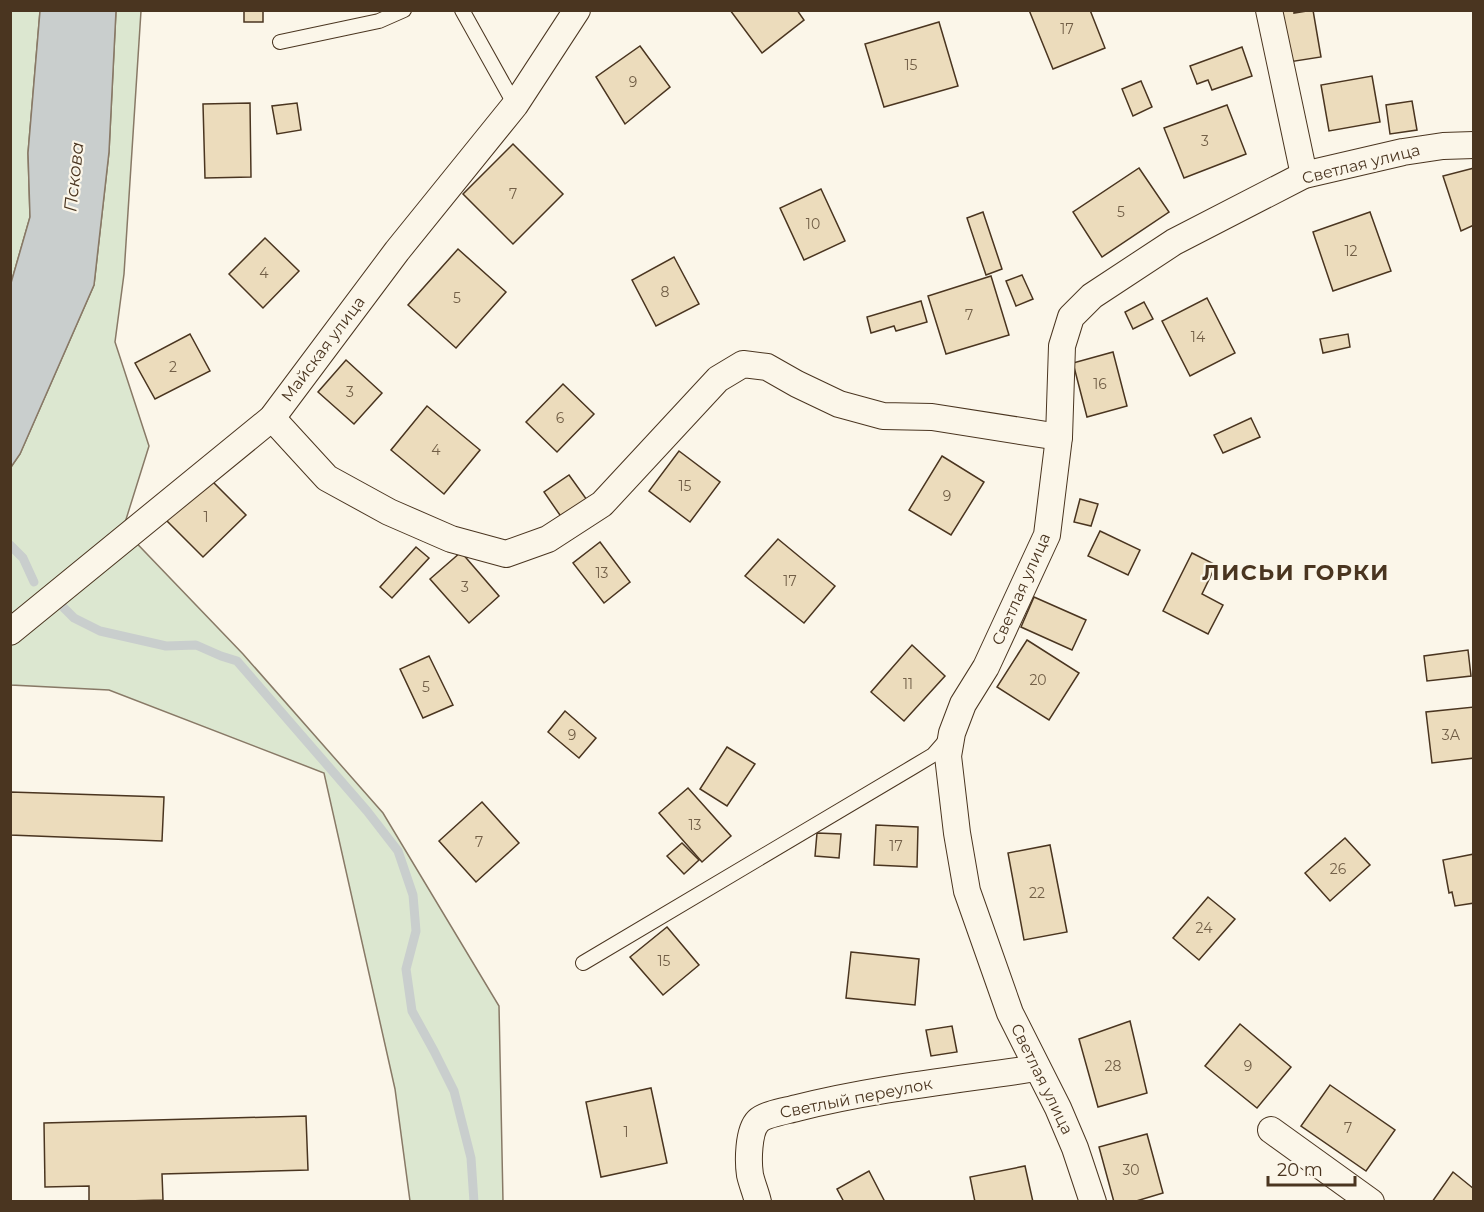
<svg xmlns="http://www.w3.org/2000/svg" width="1484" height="1212" font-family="Montserrat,sans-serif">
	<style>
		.green { fill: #dce7d0; stroke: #887966; stroke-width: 1.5 }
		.water { fill: #c9cecd; stroke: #887966; stroke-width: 1.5 }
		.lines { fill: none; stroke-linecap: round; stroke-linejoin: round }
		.stream { stroke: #c9cecd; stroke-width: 9 }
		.building { fill: #ecdcbc; stroke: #4a3520; stroke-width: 1.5 }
		.service-casing { stroke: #4a3520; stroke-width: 16 }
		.minor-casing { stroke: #4a3520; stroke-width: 28 }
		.service { stroke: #fbf6e9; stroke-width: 14 }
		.minor { stroke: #fbf6e9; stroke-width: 26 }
		.labels { text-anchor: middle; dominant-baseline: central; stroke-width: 4.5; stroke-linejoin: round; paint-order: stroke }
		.number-label { font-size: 14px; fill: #725f47 }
		.street-label { font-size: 16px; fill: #4a3520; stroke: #fbf6e9 }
		.water-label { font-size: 18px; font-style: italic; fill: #4a3520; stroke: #fbf6e9 }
		.district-label { font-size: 22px; font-weight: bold; letter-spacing: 1.5px; fill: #4a3520; stroke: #fbf6e9 }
	</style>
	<rect width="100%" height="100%" fill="#fbf6e9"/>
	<!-- green -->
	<g class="green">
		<path d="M11 11H40L28 153 30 217 11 283Z"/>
		<path d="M116 11H141L124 274 115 342 149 446 123 529 243 654 383 813 499 1006 503 1201H410L395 1089 324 773 109 690 11 685V467L20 454 94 285 109 152Z"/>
	</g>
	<!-- water -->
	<path class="water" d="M40 11H116L109 152 94 285 20 454 11 467V283L30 217 28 153Z"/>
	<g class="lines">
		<!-- stream -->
		<g class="stream">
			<path d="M10 545 23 558 34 582"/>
			<path d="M64 608 74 618 100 631 166 646 196 645 221 656 237 661 367 811 398 851 413 895 416 931 406 969 412 1011 434 1051 454 1091 471 1158 474 1202"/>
		</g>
	</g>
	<!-- building -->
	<g class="building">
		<rect x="244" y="10" width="19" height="12"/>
		<path d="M730 10H797L804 20 762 53Z"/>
		<path d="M1029 10H1090L1105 48 1053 69Z"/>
		<path d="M1280 10H1294V13L1313 10 1321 57 1289 62Z"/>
		<path d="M939 22 958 86 884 107 865 44Z"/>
		<path d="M640 46 670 87 625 124 596 77Z"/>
		<path d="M1242 47 1252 76 1212 90 1208 80 1197 84 1190 66Z"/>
		<path d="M1372 76 1380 122 1329 131 1321 85Z"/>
		<path d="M1141 81 1152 107 1133 116 1122 89Z"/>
		<path d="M1412 101 1417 130 1390 134 1386 105Z"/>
		<path d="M250 103 251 177 205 178 203 104Z"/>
		<path d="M297 103 301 130 277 134 272 106Z"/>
		<path d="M1227 105 1246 154 1184 178 1164 128Z"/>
		<path d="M513 144 563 194 513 244 463 194Z"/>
		<path d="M1139 168 1169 212 1102 257 1073 212Z"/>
		<path d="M1474 168V225L1461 231 1443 176Z"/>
		<path d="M821 189 845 241 804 260 780 208Z"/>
		<path d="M983 212 1002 269 986 275 967 218Z"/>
		<path d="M1370 212 1391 271 1333 291 1313 232Z"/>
		<path d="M265 238 299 271 263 308 229 274Z"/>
		<path d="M458 249 506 292 456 348 408 305Z"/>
		<path d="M674 257 699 304 656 326 632 280Z"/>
		<path d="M1022 275 1033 299 1016 306 1006 281Z"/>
		<path d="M991 276 1009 335 946 354 928 296Z"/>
		<path d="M1207 298 1235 353 1190 376 1162 321Z"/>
		<path d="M921 301 927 322 896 331 894 326 871 333 867 317Z"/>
		<path d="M1144 302 1153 319 1133 329 1125 312Z"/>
		<path d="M190 334 210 371 155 399 135 363Z"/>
		<path d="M1348 334 1350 347 1323 353 1320 339Z"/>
		<path d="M1113 352 1127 406 1087 417 1073 363Z"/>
		<path d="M346 360 382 393 354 424 318 392Z"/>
		<path d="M563 384 594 414 557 452 526 422Z"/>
		<path d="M427 406 480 450 444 494 391 450Z"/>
		<path d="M1251 418 1260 437 1223 453 1214 435Z"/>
		<path d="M679 451 720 482 690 522 649 491Z"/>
		<path d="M942 456 984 482 951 535 909 510Z"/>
		<path d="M569 475 587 500 562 518 544 492Z"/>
		<path d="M208 477 246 515 203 557 165 519Z"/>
		<path d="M1080 499 1098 504 1091 526 1074 522Z"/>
		<path d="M1100 531 1140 550 1128 575 1088 556Z"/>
		<path d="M778 539 835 586 804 623 745 576Z"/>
		<path d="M600 542 630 582 604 603 573 563Z"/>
		<path d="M416 547 429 558 392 598 380 587Z"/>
		<path d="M461 552 499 596 469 623 430 579Z"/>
		<path d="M1192 553 1216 565 1202 594 1223 605 1208 634 1163 611Z"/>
		<path d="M1034 597 1086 620 1072 650 1021 627Z"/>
		<path d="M1027 640 1079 673 1049 720 997 687Z"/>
		<path d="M912 645 945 676 904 721 871 692Z"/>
		<path d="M1468 650 1471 676 1427 681 1424 656Z"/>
		<path d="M429 656 453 705 423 718 400 669Z"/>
		<path d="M1474 707V758L1432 763 1426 712Z"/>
		<path d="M565 711 596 738 579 758 548 732Z"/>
		<path d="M727 747 755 764 727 806 700 789Z"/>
		<path d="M688 788 731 836 702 862 659 813Z"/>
		<path d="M10 792 164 797 162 841 10 835Z"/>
		<path d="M482 802 519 843 476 882 439 841Z"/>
		<path d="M876 825 918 827 917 867 874 865Z"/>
		<path d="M817 833 841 834 839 858 815 856Z"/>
		<path d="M1345 838 1370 865 1330 901 1305 873Z"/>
		<path d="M682 843 699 860 684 874 667 856Z"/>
		<path d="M1050 845 1067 932 1024 940 1008 853Z"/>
		<path d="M1474 854V903L1455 906 1452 892 1449 893 1443 860Z"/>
		<path d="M1208 897 1235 919 1199 960 1173 938Z"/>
		<path d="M667 927 699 965 663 995 630 957Z"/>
		<path d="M851 952 919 959 915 1005 846 998Z"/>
		<path d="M1130 1021 1147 1093 1098 1107 1079 1039Z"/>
		<path d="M1240 1024 1291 1067 1257 1108 1205 1066Z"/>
		<path d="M952 1026 957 1052 931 1056 926 1030Z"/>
		<path d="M1330 1085 1395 1130 1366 1171 1301 1126Z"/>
		<path d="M651 1088 667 1163 601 1177 586 1102Z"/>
		<path d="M306 1116 308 1170 162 1174 163 1200 89 1202V1186L45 1187 44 1123Z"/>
		<path d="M1147 1134 1163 1193 1133 1202H1114L1099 1147Z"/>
		<path d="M1025 1166 1033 1202H975L970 1177Z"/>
		<path d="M869 1171 885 1202H844L837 1189Z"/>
		<path d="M1453 1172 1474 1189V1202H1432Z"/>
	</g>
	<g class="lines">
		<!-- service casing -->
		<g class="service-casing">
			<g id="service">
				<path d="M462 10 515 105"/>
				<path d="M280 42 379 21 404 10"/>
				<path d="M583 963 913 767 933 755 947 739"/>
			</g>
		</g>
		<!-- minor casing -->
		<g class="minor-casing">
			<g id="minor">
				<path d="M1269 10 1304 175"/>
				<path d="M272 418 327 478 389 512 451 539 506 554 548 539 602 504 718 379 743 364 767 367 797 384 839 404 883 416 932 417 1059 437"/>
				<path d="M10 632 272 418 397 251 515 105 577 10"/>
				<path d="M1271 1130 1371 1202"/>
				<path d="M758 1202C756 1193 752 1184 750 1175 748 1162 748 1131 758 1121 765 1114 786 1111 797 1108 876 1088 957 1080 1037 1068"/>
				<path d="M1093 1202 1075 1148 1058 1108 1010 1013 967 891 957 833 948 756 952 733 963 704 986 667 1047 535 1059 437 1062 346 1071 317 1092 296 1174 242 1304 175 1403 152 1443 146 1474 145"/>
			</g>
		</g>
		<!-- service -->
		<use href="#service" class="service"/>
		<!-- minor -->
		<use href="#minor" class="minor"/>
	</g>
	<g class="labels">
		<!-- number labels -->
		<g class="number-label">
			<text x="1067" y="29">17</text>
			<text x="911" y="65">15</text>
			<text x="633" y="82">9</text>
			<text x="1205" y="141">3</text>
			<text x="513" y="194">7</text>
			<text x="1121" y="212">5</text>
			<text x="813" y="224">10</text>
			<text x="1351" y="251">12</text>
			<text x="264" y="273">4</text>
			<text x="665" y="292">8</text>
			<text x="457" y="298">5</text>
			<text x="969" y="315">7</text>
			<text x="1198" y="337">14</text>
			<text x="173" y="367">2</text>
			<text x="1100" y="384">16</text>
			<text x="350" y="392">3</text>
			<text x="560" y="418">6</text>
			<text x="436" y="450">4</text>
			<text x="685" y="486">15</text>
			<text x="947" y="496">9</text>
			<text x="206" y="517">1</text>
			<text x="602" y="573">13</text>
			<text x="790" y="581">17</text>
			<text x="465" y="587">3</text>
			<text x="1038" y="680">20</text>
			<text x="908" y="684">11</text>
			<text x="426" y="687">5</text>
			<text x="572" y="735">9</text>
			<text x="1451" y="735">3А</text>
			<text x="695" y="825">13</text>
			<text x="479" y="842">7</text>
			<text x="896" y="846">17</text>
			<text x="1338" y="869">26</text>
			<text x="1037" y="893">22</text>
			<text x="1204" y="928">24</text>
			<text x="664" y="961">15</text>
			<text x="1113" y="1066">28</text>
			<text x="1248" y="1066">9</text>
			<text x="1348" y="1128">7</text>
			<text x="626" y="1132">1</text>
			<text x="1131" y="1170">30</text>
		</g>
		<!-- street labels -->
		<g class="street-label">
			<text transform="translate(1361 164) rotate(-14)">Светлая улица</text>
			<text transform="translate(323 349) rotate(-53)">Майская улица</text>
			<text transform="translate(1021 589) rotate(-66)">Светлая улица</text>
			<text transform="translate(1042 1079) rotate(64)">Светлая улица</text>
			<text transform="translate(856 1098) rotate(-11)">Светлый переулок</text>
		</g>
		<!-- water labels -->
		<g class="water-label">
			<text transform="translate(74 177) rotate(-84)">Пскова</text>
		</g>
		<!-- district labels -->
		<g class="district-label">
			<text x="1296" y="572">ЛИСЬИ ГОРКИ</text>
		</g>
	</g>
	<!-- border -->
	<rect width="1484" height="1212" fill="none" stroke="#4a3520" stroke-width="24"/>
	<!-- scale -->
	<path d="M1268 1176v9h87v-9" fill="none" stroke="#4a3520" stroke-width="3"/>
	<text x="1277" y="1176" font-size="18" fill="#4a3520" stroke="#fbf6e9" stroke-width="4.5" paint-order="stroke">20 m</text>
</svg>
